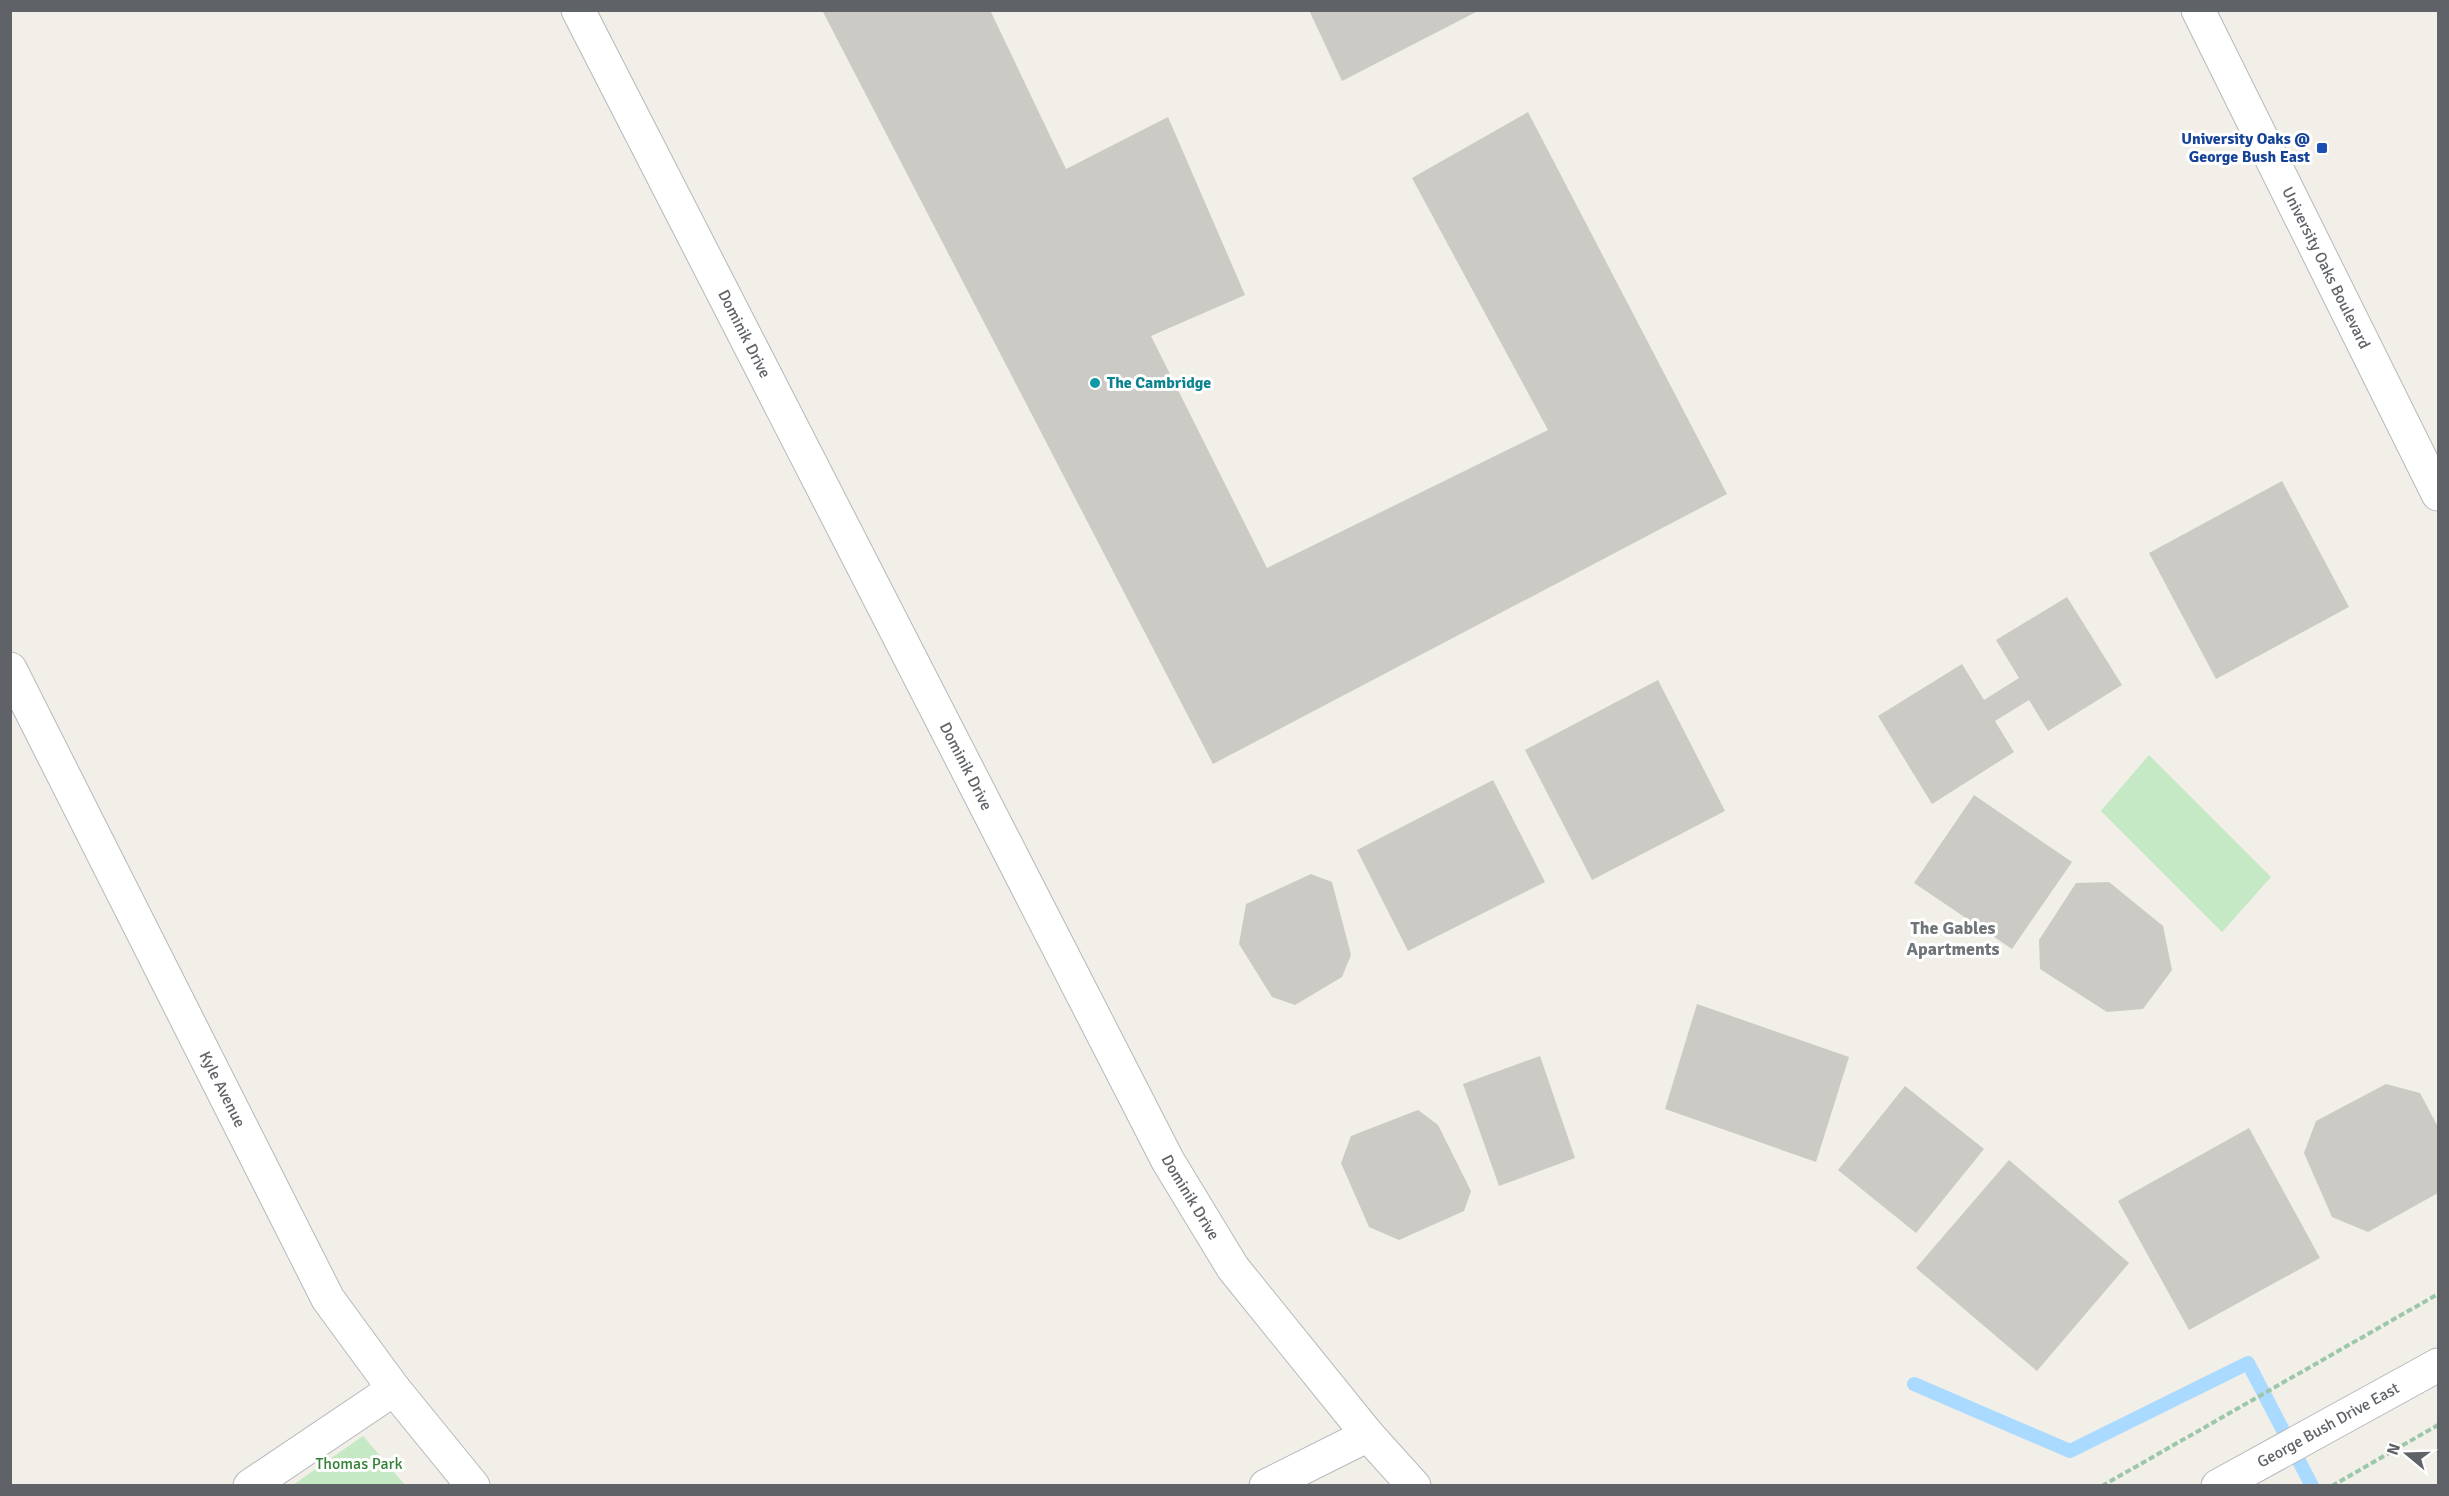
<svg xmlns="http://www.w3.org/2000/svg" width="2449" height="1496" font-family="Signika,sans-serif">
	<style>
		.park { fill: #c5e8c5 }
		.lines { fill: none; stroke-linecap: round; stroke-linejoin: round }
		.stream { stroke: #aadaff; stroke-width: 14 }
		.building { fill: #cccac5 }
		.minor-casing { stroke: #b5b8bc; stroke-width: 35 }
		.tertiary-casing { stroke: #b5b8bc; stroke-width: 35 }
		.path { stroke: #9cc7a9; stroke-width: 4; stroke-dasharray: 6 3; stroke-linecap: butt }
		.minor { stroke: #fff; stroke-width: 33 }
		.tertiary { stroke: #fff; stroke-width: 33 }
		.transit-dot { fill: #1a4fb4; stroke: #fff; stroke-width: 2 }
		.culture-dot { fill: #0f9aa8; stroke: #fff; stroke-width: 2 }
		.labels { text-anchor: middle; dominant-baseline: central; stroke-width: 6; stroke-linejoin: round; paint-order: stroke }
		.transit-label { font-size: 16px; font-weight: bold; fill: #164399; stroke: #fff; text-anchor: end }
		.street-label { font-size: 16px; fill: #5f6368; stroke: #fff }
		.culture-label { font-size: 16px; font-weight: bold; fill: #0d838f; stroke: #fff; text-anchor: start }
		.park-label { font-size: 16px; fill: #348238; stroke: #fff }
		.neighbourhood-label { font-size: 18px; font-weight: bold; fill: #70757a; stroke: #fff }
	</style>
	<rect width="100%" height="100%" fill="#f1efe8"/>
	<!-- park -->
	<g class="park">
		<path d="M2149 755 2271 877 2222 932 2101 811Z"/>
		<path d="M363 1436 405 1485H293Z"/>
	</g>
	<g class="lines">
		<!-- stream -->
		<path class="stream" d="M1914 1384 2070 1451 2248 1363 2312 1486"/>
	</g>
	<!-- building -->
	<g class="building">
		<path d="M822 10H990L1066 169 1168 117 1245 295 1151 336 1267 568 1548 430 1412 178 1528 112 1727 494 1213 764Z"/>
		<path d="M1309 10H1480L1342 81Z"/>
		<path d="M2282 481 2349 607 2216 679 2149 553Z"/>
		<path d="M2067 597 2122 685 2048 731 2029 700 1995 721 2014 752 1932 804 1878 716 1962 664 1984 700 2019 678 1996 640Z"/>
		<path d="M1658 680 1725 811 1592 880 1525 750Z"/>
		<path d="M1493 780 1545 882 1408 951 1357 850Z"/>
		<path d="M1974 795 2072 862 2012 949 1914 883Z"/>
		<path d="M1311 874 1332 882 1351 955 1342 977 1295 1005 1272 997 1239 944 1246 904Z"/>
		<path d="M2109 882 2163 926 2172 970 2143 1009 2107 1012 2040 969 2039 940 2076 883Z"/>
		<path d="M1697 1004 1849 1057 1816 1162 1665 1109Z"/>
		<path d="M1540 1056 1575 1158 1499 1186 1463 1084Z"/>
		<path d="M2386 1084 2420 1093 2438 1127V1193L2368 1232 2332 1217 2304 1153 2316 1121Z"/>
		<path d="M1905 1086 1984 1149 1916 1233 1838 1170Z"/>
		<path d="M1418 1110 1438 1125 1471 1191 1464 1211 1399 1240 1369 1227 1341 1163 1351 1136Z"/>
		<path d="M2249 1128 2320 1258 2189 1330 2118 1201Z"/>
		<path d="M2009 1160 2129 1263 2037 1371 1916 1268Z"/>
	</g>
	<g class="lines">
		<!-- minor casing -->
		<g class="minor-casing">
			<g id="minor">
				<path id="s1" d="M2198 10 2438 494"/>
				<path id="s2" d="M10 669 328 1299 394 1389 473 1486"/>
				<path d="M250 1486 394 1389"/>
				<path d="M1266 1486 1368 1435"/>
			</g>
		</g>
		<!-- tertiary casing -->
		<g class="tertiary-casing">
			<g id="tertiary">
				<path id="s3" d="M578 10 1168 1161 1233 1268 1368 1435 1414 1486"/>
				<path id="s4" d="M2218 1486 2438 1365"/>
			</g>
		</g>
		<!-- path -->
		<g class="path">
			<path d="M2102 1486 2438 1294"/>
			<path d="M2332 1486 2438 1425"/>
		</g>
		<!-- minor -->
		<use href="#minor" class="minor"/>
		<!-- tertiary -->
		<use href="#tertiary" class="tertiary"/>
	</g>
	<!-- markers -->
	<rect class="transit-dot" x="2316" y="142" width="12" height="12" rx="3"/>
	<circle class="culture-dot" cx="1095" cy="383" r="6"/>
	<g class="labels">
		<!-- transit labels -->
		<g class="transit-label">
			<text x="2310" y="139">University Oaks @<tspan x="2310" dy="18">George Bush East</tspan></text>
		</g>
		<!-- street labels -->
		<g class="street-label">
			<text stroke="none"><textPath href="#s1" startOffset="288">University Oaks Boulevard</textPath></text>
			<text stroke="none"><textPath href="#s3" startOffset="364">Dominik Drive</textPath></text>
			<text stroke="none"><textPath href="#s3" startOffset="850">Dominik Drive</textPath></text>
			<text stroke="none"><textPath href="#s2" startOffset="471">Kyle Avenue</textPath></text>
			<text stroke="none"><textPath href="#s3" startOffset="1336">Dominik Drive</textPath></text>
			<text stroke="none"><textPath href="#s4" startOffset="126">George Bush Drive East</textPath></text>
		</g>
		<!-- culture labels -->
		<g class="culture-label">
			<text x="1107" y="383">The Cambridge</text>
		</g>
		<!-- park labels -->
		<g class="park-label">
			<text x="359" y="1464">Thomas Park</text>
		</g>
		<!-- neighbourhood labels -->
		<g class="neighbourhood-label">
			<text x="1953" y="928">The Gables<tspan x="1953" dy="21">Apartments</tspan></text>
		</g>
	</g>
	<!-- border -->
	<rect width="2449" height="1496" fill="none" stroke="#5f6368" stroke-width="24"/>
	<!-- north arrow -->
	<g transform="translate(2407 1454) rotate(289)" stroke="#ffffff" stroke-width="4.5" paint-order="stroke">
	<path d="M0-4.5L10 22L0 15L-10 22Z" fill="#5f6368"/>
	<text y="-9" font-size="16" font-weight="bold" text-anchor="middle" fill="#5f6368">N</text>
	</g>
</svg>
